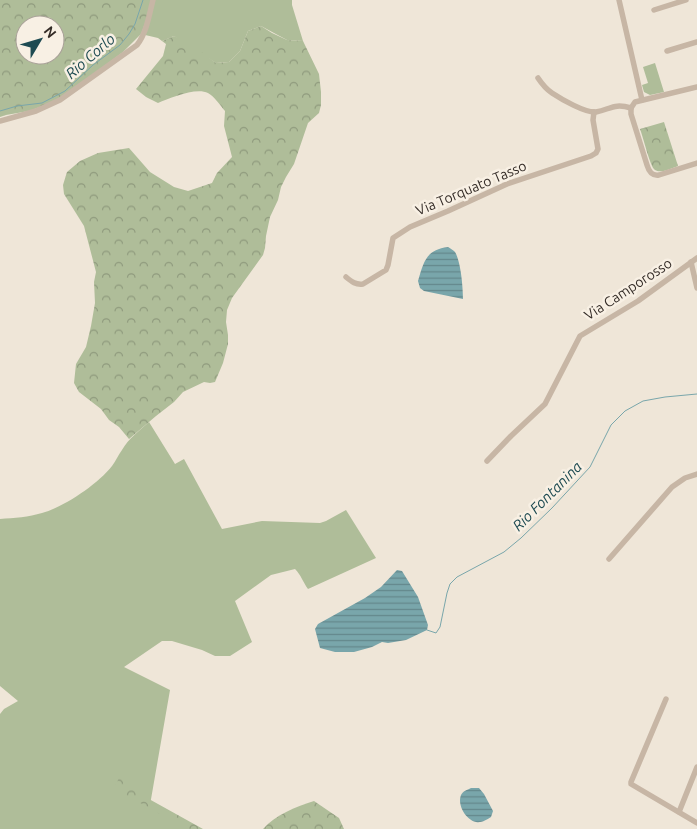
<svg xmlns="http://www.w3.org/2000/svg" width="697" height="829" font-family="Ubuntu,sans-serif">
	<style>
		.grass { fill: #afbd99 }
		.forest { fill: url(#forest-crowns); fill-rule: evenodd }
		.water { fill: url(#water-rules) }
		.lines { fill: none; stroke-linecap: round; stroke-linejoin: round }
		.stream { stroke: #79a6ab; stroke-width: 1 }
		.minor { stroke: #c7b6a5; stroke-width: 5.5 }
		.labels { text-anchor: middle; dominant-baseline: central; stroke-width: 5; stroke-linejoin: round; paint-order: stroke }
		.street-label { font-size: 14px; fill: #332b26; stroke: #f8f0e4 }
		.water-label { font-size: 15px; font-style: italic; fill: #1e4b52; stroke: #f8f0e4 }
	</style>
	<defs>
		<pattern id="forest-crowns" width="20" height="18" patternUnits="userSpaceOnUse" patternTransform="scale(1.25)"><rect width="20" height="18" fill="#afbd99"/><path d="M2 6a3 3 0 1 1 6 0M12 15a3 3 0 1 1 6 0" fill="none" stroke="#8f9a7d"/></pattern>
		<pattern id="water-rules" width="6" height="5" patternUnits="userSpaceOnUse" patternTransform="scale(1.25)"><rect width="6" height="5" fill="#79a6ab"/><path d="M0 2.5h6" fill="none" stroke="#64878b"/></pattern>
	</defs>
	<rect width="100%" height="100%" fill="#efe6d8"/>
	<!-- grass -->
	<g class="grass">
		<path d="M154 0H292V5L303 41 287 40 261 26 248 31 240 51 229 62 216 63 174 36 162 41 158 38 141 34Z"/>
		<path d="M655 63 664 92 650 95 644 92 642 85 648 83 643 67Z"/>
		<path d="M149 422 175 464 184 459 222 529 262 521 320 523 326 521 346 510 376 558 308 589C303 582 301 575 295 569L271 575 235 601 252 642 230 656H215L202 650 172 641H162L124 667 170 690 150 805 198 829H0V714L4 709 18 701 0 686V519C14 518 29 517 42 513 64 507 98 484 112 466 116 461 118 455 122 450 129 438 139 431 149 422Z"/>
	</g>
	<!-- forest -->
	<g class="forest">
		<path d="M0 0H154L141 34 123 52 59 100 29 111 6 115 0 117ZM25 25H55V55H25Z"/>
		<path d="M261 26 272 33 287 40 303 41 319 74 321 92V105L319 113 308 123 294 164 286 177 281 187 278 200 270 217 266 236 265 248 263 255 232 298 227 310 226 322 228 335V344L223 363 215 382 210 383 204 382 183 392 174 402 156 416 129 439 119 427 109 420 101 409 79 392 74 383 76 364 86 347 91 326 95 303 94 282 96 272 84 226 64 194 63 185 67 172 80 161 98 153 129 148 150 172 174 187 188 191 212 183 217 173 232 157 224 126 225 111C220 105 214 96 208 93 196 87 170 98 158 103L146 97 136 89 163 56 166 44 162 41 174 36 188 42 216 63 229 62 240 51 248 31Z"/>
		<path d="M664 122 678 166C672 168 661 174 655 170 650 167 643 136 640 129Z"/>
		<path d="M120 776 140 794 203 829H186L135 800 113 790Z"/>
		<path d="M314 801 339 818 344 829H263C276 814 296 807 314 801Z"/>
	</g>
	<!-- water -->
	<g class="water">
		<path d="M448 247C450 248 453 250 455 252 461 262 463 288 463 299L424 291 420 288 418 281C424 261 426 250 448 247Z"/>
		<path d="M397 570 402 571 418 597 428 625 427 630 406 640 388 643 382 642 372 647 354 652H335L320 648 315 629 318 624 365 598 381 587Z"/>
		<path d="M471 788H479L484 794 493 811 491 817C486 820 482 823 476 822 466 820 457 805 461 795 463 791 467 790 471 788Z"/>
	</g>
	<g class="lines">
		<!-- stream -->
		<g class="stream">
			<path d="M0 111 17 106 42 103 65 91 93 65 120 45 129 34 135 24 143 0"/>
			<path d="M427 630 436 633 440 627 447 593 450 584 457 577 504 552 521 538 552 508 590 467 611 425 625 411 643 401 665 397 697 394"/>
		</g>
		<!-- minor -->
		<g class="minor">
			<path d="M619 0 642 100"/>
			<path d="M654 10 686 0"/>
			<path d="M667 51 697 42"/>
			<path d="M538 78C542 84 546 89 552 93 561 99 585 113 596 112 611 109 614 103 631 108"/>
			<path d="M631 108V114L647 165C649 172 652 176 659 175L697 163"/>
			<path d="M631 108 635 102 697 87"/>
			<path d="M0 121 36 111 60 100 137 45C147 32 149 15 153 0"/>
			<path d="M691 262 697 288"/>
			<path d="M346 277C352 282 356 285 363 284L386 270 388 265 393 238 410 227 448 211 507 184 591 156 596 153 598 149 593 120 594 112"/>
			<path d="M487 461 511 436 545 404 580 336 638 301 697 258"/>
			<path d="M609 559 672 487 685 478 697 474"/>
			<path d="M666 699 631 782V784L697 823"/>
			<path d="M679 812 697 767"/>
		</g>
	</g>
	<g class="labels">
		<!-- street labels -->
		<g class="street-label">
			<text transform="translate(471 188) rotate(-23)">Via Torquato Tasso</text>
			<text transform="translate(628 289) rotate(-33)">Via Camporosso</text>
		</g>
		<!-- water labels -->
		<g class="water-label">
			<text transform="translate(90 56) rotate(-41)">Rio Corlo</text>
			<text transform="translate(547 496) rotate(-45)">Rio Fontanina</text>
		</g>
	</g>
	<!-- north arrow -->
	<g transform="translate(40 40) rotate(52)"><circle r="24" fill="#f8f0e4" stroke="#a9a198"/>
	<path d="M0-4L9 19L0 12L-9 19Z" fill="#1e4b52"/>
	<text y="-8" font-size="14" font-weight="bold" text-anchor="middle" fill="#332b26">N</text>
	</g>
</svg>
